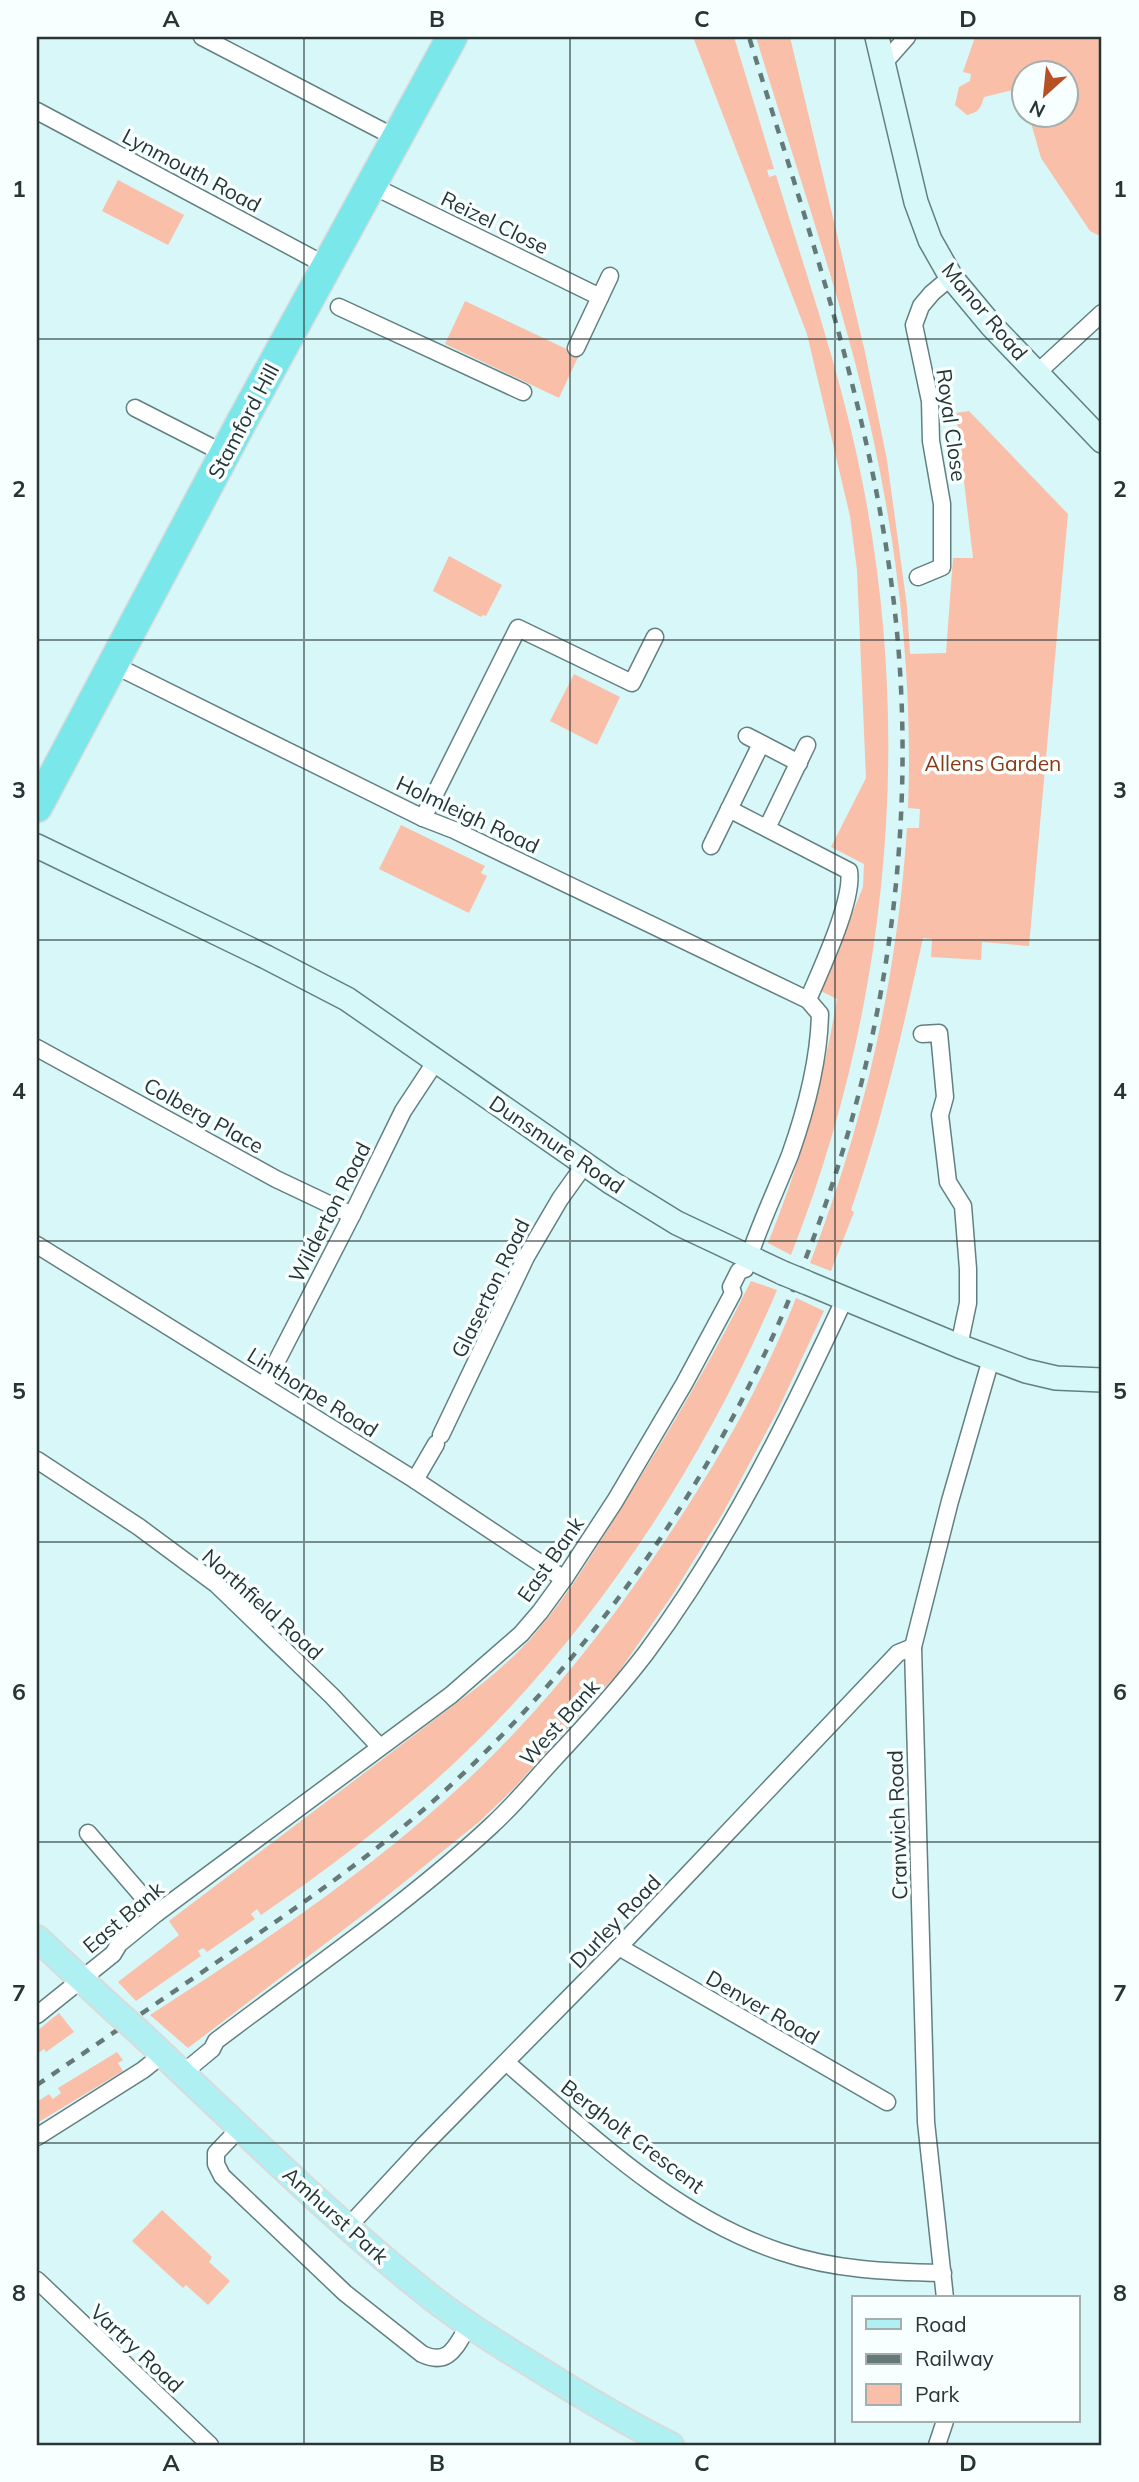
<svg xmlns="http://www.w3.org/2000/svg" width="1139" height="2482" font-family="Mulish,sans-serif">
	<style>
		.green { fill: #fabfa9 }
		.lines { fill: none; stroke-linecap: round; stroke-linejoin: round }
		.street-casing { stroke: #638081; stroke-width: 19 }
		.secondary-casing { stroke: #638081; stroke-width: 26 }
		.primary-casing { stroke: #d8dbdb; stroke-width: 28 }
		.highway-casing { stroke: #d8dbdb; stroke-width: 33 }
		.street { stroke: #fff; stroke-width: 16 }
		.secondary { stroke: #d7f8f9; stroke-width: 23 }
		.primary { stroke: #aff1f3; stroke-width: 24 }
		.highway { stroke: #7ae7eb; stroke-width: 30 }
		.rail { stroke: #657979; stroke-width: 4.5; stroke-dasharray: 9 9; stroke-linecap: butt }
		.secondary-bridge-casing { stroke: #638081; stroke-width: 26; stroke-linecap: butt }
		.primary-bridge-casing { stroke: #d8dbdb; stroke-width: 28; stroke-linecap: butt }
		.secondary-bridge { stroke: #d7f8f9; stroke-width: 23 }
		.primary-bridge { stroke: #aff1f3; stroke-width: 24 }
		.grid { fill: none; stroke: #283535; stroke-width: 2; stroke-opacity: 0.55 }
		.labels { text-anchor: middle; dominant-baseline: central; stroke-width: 7; stroke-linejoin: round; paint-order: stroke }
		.street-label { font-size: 21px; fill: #283535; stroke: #f8ffff }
		.park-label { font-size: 21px; fill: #8b3814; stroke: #f8ffff }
		.neatline { fill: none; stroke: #283535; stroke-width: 2.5 }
		.grid-label { font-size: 23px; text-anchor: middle; font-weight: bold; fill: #283535 }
	</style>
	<rect width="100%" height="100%" fill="#d7f7f8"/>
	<!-- green -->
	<g class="green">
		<path d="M693 37H734L774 169 767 170 769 177 776 175C807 278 843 380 863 485 914 743 887 1012 791 1255L768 1243C800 1164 823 1083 837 999L821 991 863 887 864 864 831 847 866 778 857 570 850 516 807 334Z"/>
		<path d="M756 37H790L865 352 887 460 907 606 910 654 946 653 953 558H973L956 413 969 411 1068 514 1029 946 982 942 981 960 931 957 932 939 923 938C903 1030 882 1121 851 1210L854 1212 831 1271 810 1263C865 1120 897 980 907 828H919L920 809 908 808C914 660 893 509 856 366 827 255 789 146 756 37Z"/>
		<path d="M975 37H1102V237L1090 231 1041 158 1029 116H1066V74H1024L1023 94 1021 88 984 97C981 108 979 112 967 115L955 105 959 87 970 81 971 74 963 72Z"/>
		<path d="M118 180 184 215 168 245 102 211Z"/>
		<path d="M465 301 579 355 559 398 445 344Z"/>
		<path d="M449 556 502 585 486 616 483 615 481 617 433 591Z"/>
		<path d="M574 674 620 697 597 745 550 721Z"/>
		<path d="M401 825 485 866 481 873 487 876 469 913 379 869Z"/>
		<path d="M751 1281 777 1290C703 1465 590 1638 449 1768 391 1821 327 1870 261 1915L257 1909 251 1914 255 1919 207 1952 203 1948 198 1951 201 1956 136 2001 118 1982 179 1935 169 1921 483 1683C502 1667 521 1651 537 1631 572 1591 598 1544 627 1499 671 1428 714 1356 751 1281Z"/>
		<path d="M796 1298 824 1311 778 1410 723 1513 673 1594 618 1673 514 1788 479 1822 372 1908 188 2048 150 2015C251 1950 352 1883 441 1804 534 1722 611 1625 678 1521 724 1451 766 1376 796 1298Z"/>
		<path d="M59 2013 74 2032 46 2052 44 2049 37 2054V2031Z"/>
		<path d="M117 2052 123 2060 118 2063 123 2071 37 2123V2102L49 2094 53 2099 61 2093 58 2088Z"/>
		<path d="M162 2210 212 2257 209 2262 230 2281 208 2305 186 2285 183 2288 132 2241Z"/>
	</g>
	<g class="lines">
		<!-- street casing -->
		<g class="street-casing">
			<g id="street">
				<path d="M202 37 398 139"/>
				<path d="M883 64 907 37"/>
				<path d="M37 111 327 266"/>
				<path d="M371 185 600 297"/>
				<path d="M339 307 523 392"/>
				<path d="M576 348 610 276"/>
				<path d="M1037 373 1102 313"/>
				<path d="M135 408 225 454"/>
				<path d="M918 577 942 567V504L931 441 930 401 914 325 921 306 932 293 951 277"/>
				<path d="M747 736 799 763"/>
				<path d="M729 809 849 871C854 900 820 971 808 1000"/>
				<path d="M423 818 518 628 632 683 655 637"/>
				<path d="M767 828 807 745"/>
				<path d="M711 846 761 744"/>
				<path d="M922 1034 939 1033 945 1097 940 1115 948 1182 963 1206 968 1269V1303L959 1346"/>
				<path d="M37 1048 276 1179 352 1215"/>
				<path d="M37 1245 415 1480 564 1579"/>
				<path d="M264 1386 352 1215 403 1111 436 1061"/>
				<path d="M441 1435 526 1257 560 1199 585 1164"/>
				<path d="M37 1460 139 1527 216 1584 332 1696 379 1746"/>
				<path d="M415 1480 436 1444"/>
				<path d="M88 1833 157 1913"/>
				<path d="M619 1947 887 2102"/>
				<path d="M37 2015 113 1954 119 1944 157 1913 451 1695 521 1634 540 1612 564 1579 615 1501 684 1384 733 1293 731 1287 739 1271 745 1269C757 1230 775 1193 790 1155 806 1110 819 1061 820 1014L808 1000 454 830 423 818 112 664"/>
				<path d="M507 2063C590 2134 674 2217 781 2252 834 2270 888 2272 943 2273"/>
				<path d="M183 2073 212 2049 216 2041C308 1971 406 1905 491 1826 513 1806 532 1783 552 1761 585 1726 617 1691 646 1653 727 1544 788 1421 845 1298"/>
				<path d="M240 2128 216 2153V2164L222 2176 345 2293 422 2354C450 2367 456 2345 469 2325"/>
				<path d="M37 2137 143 2070 163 2054"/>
				<path d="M348 2227 424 2145 619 1947 898 1653 913 1647"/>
				<path d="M37 2280 210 2445"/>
				<path d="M945 2298 926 2122 913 1647 950 1501 991 1359"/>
				<path d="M937 2445 945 2421"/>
			</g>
		</g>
		<!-- secondary casing -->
		<g class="secondary-casing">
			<g id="secondary">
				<path d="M877 37 916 202 930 240 951 277 991 325 1102 441"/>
				<path d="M37 846 266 957 347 999 612 1183 677 1223 783 1273"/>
				<path d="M805 1282 959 1346 1026 1371 1056 1378 1102 1380"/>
			</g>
		</g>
		<!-- primary casing -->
		<g class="primary-casing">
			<g id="primary">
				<path d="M37 1938 112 2008"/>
				<path d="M138 2031C234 2121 328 2216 432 2298 463 2322 496 2343 529 2363 575 2392 622 2421 671 2445"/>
			</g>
		</g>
		<!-- highway casing -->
		<g class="highway-casing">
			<path id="highway" d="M37 807 241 423 452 37"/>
		</g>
		<!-- street -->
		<use href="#street" class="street"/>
		<!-- secondary -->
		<use href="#secondary" class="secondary"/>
		<!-- primary -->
		<use href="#primary" class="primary"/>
		<!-- highway -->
		<use href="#highway" class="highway"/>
		<!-- rail -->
		<path class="rail" d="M37 2085C97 2044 157 2003 217 1962 293 1910 370 1858 439 1796 760 1506 940 1053 896 622 875 420 808 229 749 37"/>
		<!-- secondary-bridge casing -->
		<g class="secondary-bridge-casing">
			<path id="secondary-bridge" d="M783 1273 805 1282"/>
		</g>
		<!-- primary-bridge casing -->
		<g class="primary-bridge-casing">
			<path id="primary-bridge" d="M112 2008 138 2031"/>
		</g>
		<!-- secondary-bridge -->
		<use href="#secondary-bridge" class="secondary-bridge"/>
		<!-- primary-bridge -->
		<use href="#primary-bridge" class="primary-bridge"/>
	</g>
	<!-- grid -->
	<path class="grid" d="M304 37V2445M570 37V2445M835 37V2445M37 339H1102M37 640H1102M37 940H1102M37 1241H1102M37 1542H1102M37 1842H1102M37 2143H1102"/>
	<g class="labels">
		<!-- street labels -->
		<g class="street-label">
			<text transform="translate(192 170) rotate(28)">Lynmouth Road</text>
			<text transform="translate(495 222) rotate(26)">Reizel Close</text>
			<text transform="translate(985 311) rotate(50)">Manor Road</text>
			<text transform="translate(243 421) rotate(-62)">Stamford Hill</text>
			<text transform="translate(952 425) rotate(82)">Royal Close</text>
			<text transform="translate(468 814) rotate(25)">Holmleigh Road</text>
			<text transform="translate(204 1115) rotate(29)">Colberg Place</text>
			<text transform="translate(557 1144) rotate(34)">Dunsmure Road</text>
			<text transform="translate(329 1212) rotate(-63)">Wilderton Road</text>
			<text transform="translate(490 1288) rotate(-64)">Glaserton Road</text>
			<text transform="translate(313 1392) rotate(32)">Linthorpe Road</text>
			<text transform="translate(550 1559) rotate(-55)">East Bank</text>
			<text transform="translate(263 1604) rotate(42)">Northfield Road</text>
			<text transform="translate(559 1722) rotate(-48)">West Bank</text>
			<text transform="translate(897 1825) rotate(-92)">Cranwich Road</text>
			<text transform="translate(123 1917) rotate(-40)">East Bank</text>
			<text transform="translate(615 1921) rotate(-46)">Durley Road</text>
			<text transform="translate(763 2007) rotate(30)">Denver Road</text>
			<text transform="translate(633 2136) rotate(37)">Bergholt Crescent</text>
			<text transform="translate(336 2215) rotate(42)">Amhurst Park</text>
			<text transform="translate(137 2348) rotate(43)">Vartry Road</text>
		</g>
		<!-- park labels -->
		<g class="park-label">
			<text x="993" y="763">Allens Garden</text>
		</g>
	</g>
	<!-- border -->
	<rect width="1139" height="2482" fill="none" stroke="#f8ffff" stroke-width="77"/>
	<!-- legend -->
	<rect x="852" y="2296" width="228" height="126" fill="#f8ffff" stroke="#a5aeae" stroke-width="2"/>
	<rect x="866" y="2319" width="35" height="10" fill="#aff1f3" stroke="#a5aeae" stroke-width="2"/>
	<text x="915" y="2332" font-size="21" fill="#283535">Road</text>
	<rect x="866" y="2354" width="35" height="10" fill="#657979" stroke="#a5aeae" stroke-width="2"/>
	<text x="915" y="2366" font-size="21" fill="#283535">Railway</text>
	<rect x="866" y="2384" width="35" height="21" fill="#fabfa9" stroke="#a5aeae" stroke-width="2"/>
	<text x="915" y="2402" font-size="21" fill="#283535">Park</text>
	<!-- north arrow -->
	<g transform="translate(1045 94) rotate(207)"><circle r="33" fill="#f8ffff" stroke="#a5aeae" stroke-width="2"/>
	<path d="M0-5L12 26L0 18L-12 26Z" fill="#b75025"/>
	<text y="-10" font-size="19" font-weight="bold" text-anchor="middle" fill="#283535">N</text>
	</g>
	<rect x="38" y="38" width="1062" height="2406" class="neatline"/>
	<g class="grid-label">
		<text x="171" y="27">A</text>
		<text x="437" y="27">B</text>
		<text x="702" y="27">C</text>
		<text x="968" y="27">D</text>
		<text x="19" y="197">1</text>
		<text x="1120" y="197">1</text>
		<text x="19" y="497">2</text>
		<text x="1120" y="497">2</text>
		<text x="19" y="798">3</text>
		<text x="1120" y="798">3</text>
		<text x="19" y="1099">4</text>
		<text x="1120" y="1099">4</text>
		<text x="19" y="1399">5</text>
		<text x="1120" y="1399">5</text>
		<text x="19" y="1700">6</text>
		<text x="1120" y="1700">6</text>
		<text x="19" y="2001">7</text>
		<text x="1120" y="2001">7</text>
		<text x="19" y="2301">8</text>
		<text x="1120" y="2301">8</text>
		<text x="171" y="2471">A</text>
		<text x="437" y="2471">B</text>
		<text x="702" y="2471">C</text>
		<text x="968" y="2471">D</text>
	</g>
</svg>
